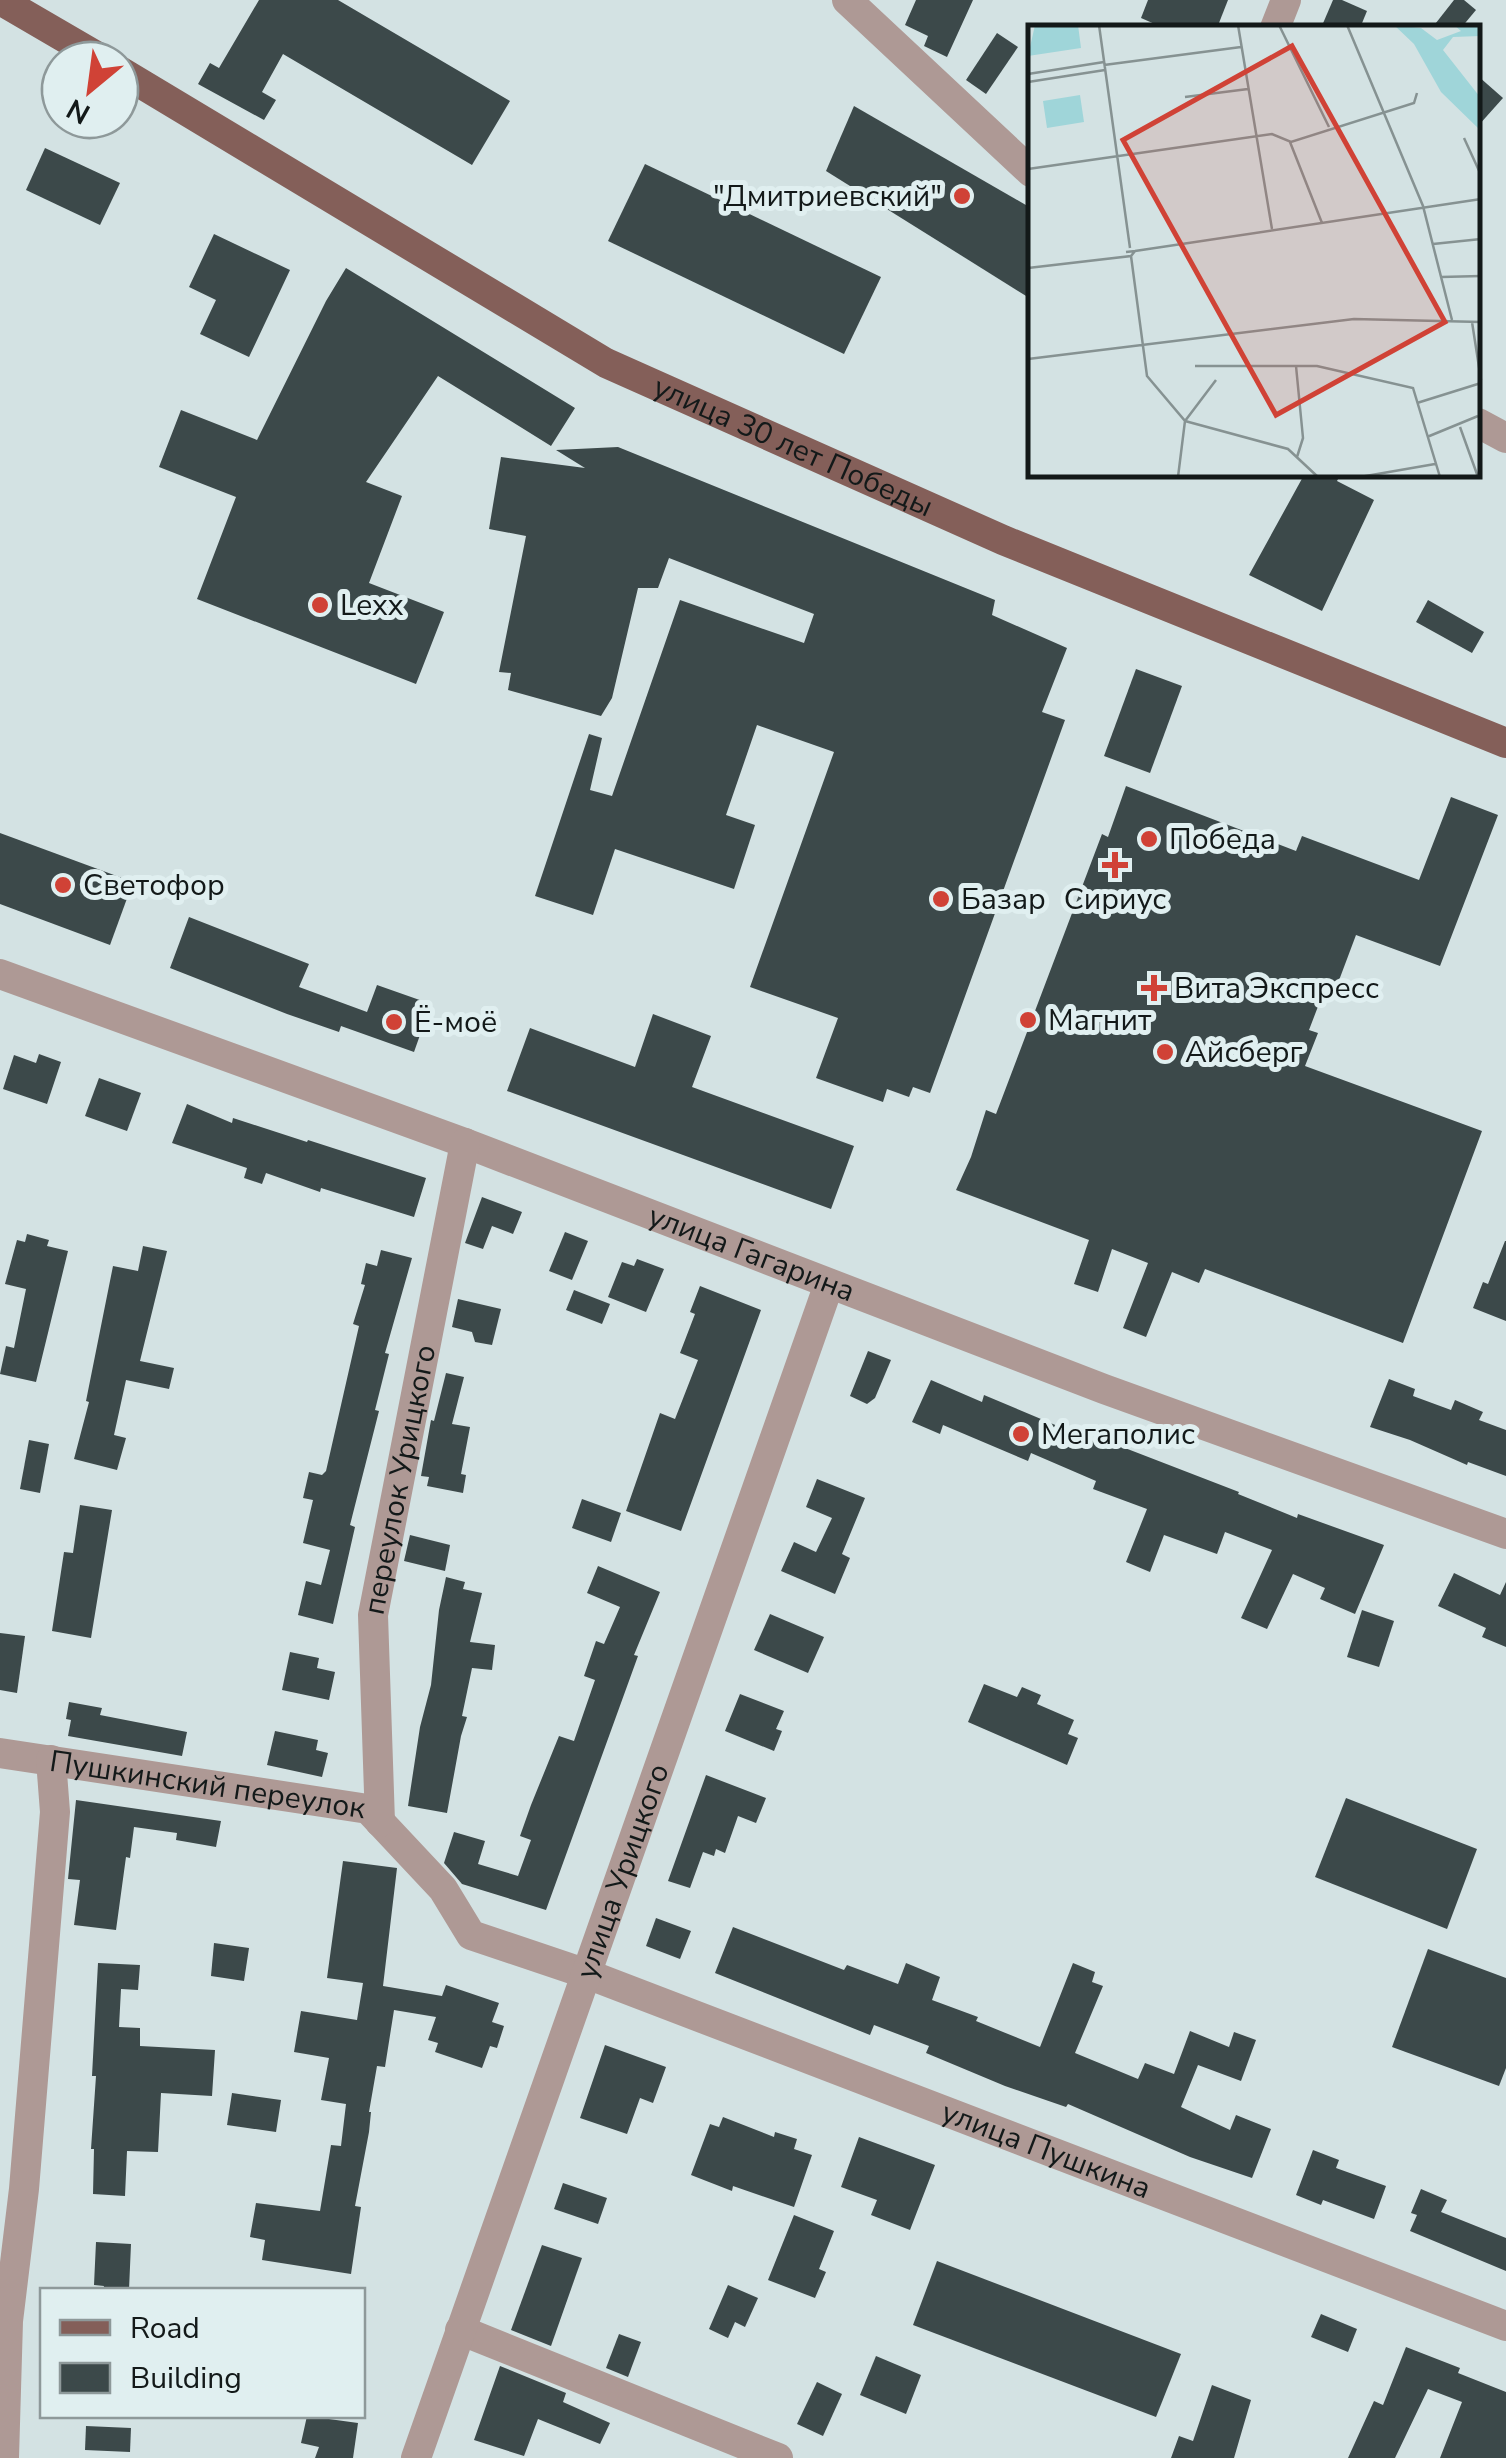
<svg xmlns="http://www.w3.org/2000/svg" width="1506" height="2458" font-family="'Nunito Sans',sans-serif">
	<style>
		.building { fill: #3c494a }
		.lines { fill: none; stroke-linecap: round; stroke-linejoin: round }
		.minor { stroke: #ae9995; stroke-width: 30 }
		.major { stroke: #845f59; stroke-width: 30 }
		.poi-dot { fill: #d04236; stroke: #e0eff0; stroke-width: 4 }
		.labels { text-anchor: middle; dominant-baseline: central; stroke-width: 10; stroke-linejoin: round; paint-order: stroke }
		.poi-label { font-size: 30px; fill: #131919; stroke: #e0eff0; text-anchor: start }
		.street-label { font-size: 30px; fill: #131919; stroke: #e0eff0 }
		.inset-road { fill: none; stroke: #869292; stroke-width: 2.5 }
		.view { fill: #d04236; fill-opacity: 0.15; stroke: #d04236; stroke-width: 5 }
		.inset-edge { fill: none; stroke: #131919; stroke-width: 5 }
	</style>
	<rect width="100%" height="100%" fill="#d3e2e3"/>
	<!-- building -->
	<g class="building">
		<path d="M259 0H338L510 101 472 165 283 54 262 92 276 100 264 120 198 84 210 63 219 68Z"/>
		<path d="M916 0H973L947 57 924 46 928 36 905 25Z"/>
		<path d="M1148 0H1228L1217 28H1164L1141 18Z"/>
		<path d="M1333 0H1342L1367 11 1360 28H1321Z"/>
		<path d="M1454 0H1464L1476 10 1461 28H1432Z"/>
		<path d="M997 33 1018 47 986 94 966 80Z"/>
		<path d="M1478 76 1503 98 1478 126Z"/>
		<path d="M854 106 1031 208V299L826 171Z"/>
		<path d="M45 148 120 183 100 225 26 190Z"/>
		<path d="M645 164 881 277 844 354 608 241Z"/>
		<path d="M214 234 290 270 249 357 200 334 216 300 189 287Z"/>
		<path d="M346 268 575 408 551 446 438 376 366 482 402 496 369 583 444 612 416 684 197 599 236 497 159 467 181 410 257 440 326 301Z"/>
		<path d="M618 447 995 600 992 615 1067 648 1042 712 1065 720 930 1093 913 1087 909 1097 887 1089 883 1102 816 1078 838 1018 750 987 834 752 757 725 726 815 755 825 734 889 615 849 593 915 535 896 589 734 602 738 590 790 612 796 680 600 804 643 814 614 669 558 658 588H638L612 698 601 716 508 690 511 673 499 672 526 536 489 529 501 457 585 468 556 450Z"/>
		<path d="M1304 475H1340L1337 481 1374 500 1322 611 1249 575Z"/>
		<path d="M1428 600 1484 632 1472 653 1416 622Z"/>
		<path d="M1136 669 1182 686 1150 773 1104 756Z"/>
		<path d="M1126 786 1296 851 1302 836 1419 880 1451 797 1498 815 1440 966 1356 935 1332 999 1322 996 1309 1030 1318 1033 1305 1066 1482 1131 1403 1343 1205 1269 1199 1283 1172 1272 1146 1337 1123 1328 1148 1263 1112 1249 1098 1292 1074 1284 1089 1240 956 1190 971 1157 986 1110 996 1114 1102 834 1108 837Z"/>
		<path d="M0 833 133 882 110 945 0 904Z"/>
		<path d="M189 917 309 964 299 987 367 1012 377 985 431 1004 414 1052 341 1026 339 1032 287 1014 170 968Z"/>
		<path d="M653 1014 711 1036 692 1087 854 1146 831 1209 507 1091 530 1028 635 1067Z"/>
		<path d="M39 1054 61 1062 47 1104 3 1089 14 1055 36 1063Z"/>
		<path d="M99 1078 141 1093 127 1131 85 1116Z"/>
		<path d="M187 1104 232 1123 233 1118 307 1142 308 1140 426 1178 414 1217 321 1188 320 1192 266 1173 262 1184 244 1178 247 1168 172 1143Z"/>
		<path d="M482 1197 522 1212 513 1234 492 1226 483 1249 465 1243Z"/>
		<path d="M565 1232 588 1241 572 1280 549 1271Z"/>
		<path d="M27 1234 49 1240 47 1246 68 1251 36 1382 0 1374 6 1346 14 1348 26 1289 5 1284 17 1240 25 1242Z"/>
		<path d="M1505 1241H1506V1321L1473 1308 1483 1282 1488 1284Z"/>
		<path d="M143 1246 167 1251 140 1361 174 1368 169 1389 126 1380 114 1435 126 1438 117 1470 74 1459 89 1402 86 1401 113 1266 138 1271Z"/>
		<path d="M381 1250 412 1258 385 1353 389 1354 375 1410 379 1411 350 1525 355 1527 333 1624 298 1615 306 1581 321 1585 330 1550 303 1543 313 1500 303 1498 309 1472 322 1475 326 1471 359 1326 353 1324 365 1285 361 1284 366 1263 377 1266Z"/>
		<path d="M637 1259 664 1269 646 1312 608 1297 622 1262 634 1266Z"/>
		<path d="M700 1286 761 1310 681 1531 626 1511 660 1413 675 1419 698 1360 680 1353 695 1314 690 1312Z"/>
		<path d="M574 1290 610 1304 602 1324 566 1310Z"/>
		<path d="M458 1299 501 1309 492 1345 475 1342 472 1332 452 1327Z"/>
		<path d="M868 1351 891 1360 875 1398 867 1404 850 1396Z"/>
		<path d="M446 1373 464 1377 452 1424 470 1427 461 1474 466 1475 463 1493 427 1486 429 1477 421 1476 431 1420 434 1421Z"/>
		<path d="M1389 1379 1415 1389 1413 1396 1451 1410 1455 1400 1483 1412 1479 1420 1506 1430V1476L1468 1462 1467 1465 1410 1440 1370 1427Z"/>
		<path d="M931 1380 982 1402 984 1395 1110 1448 1112 1443 1239 1492 1238 1494 1297 1518 1298 1514 1384 1545 1355 1614 1320 1599 1325 1588 1293 1574 1267 1629 1241 1618 1272 1550 1225 1532 1217 1554 1164 1535 1150 1572 1126 1562 1147 1509 1093 1489 1096 1481 1031 1453 1028 1461 943 1425 940 1434 912 1422Z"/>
		<path d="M29 1440 49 1444 40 1493 20 1489Z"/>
		<path d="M817 1479 865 1498 842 1554 850 1558 835 1594 781 1571 794 1542 816 1552 832 1518 806 1507Z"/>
		<path d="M582 1499 621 1513 611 1542 572 1528Z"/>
		<path d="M80 1505 112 1510 91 1638 52 1631 64 1552 73 1553Z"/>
		<path d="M410 1535 450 1545 445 1571 404 1561Z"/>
		<path d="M598 1566 660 1592 634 1655 638 1656 546 1910 462 1884 444 1863 454 1832 485 1841 478 1864 518 1876 531 1840 520 1836 531 1805 559 1736 574 1741 595 1680 584 1676 596 1641 604 1644 620 1607 587 1593Z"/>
		<path d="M1454 1573 1500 1595 1506 1582V1647L1482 1637 1486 1628 1438 1606Z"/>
		<path d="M446 1577 465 1582 463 1589 482 1593 470 1642 495 1645 492 1670 472 1668 462 1716 467 1717 461 1736 447 1813 408 1806 420 1727 431 1685 439 1610Z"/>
		<path d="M1362 1610 1394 1621 1379 1667 1347 1657Z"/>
		<path d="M770 1614 824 1637 808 1673 754 1650Z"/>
		<path d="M0 1633 25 1636 17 1693 0 1690Z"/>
		<path d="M290 1652 319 1658 317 1668 335 1672 329 1700 282 1690Z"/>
		<path d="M984 1684 1017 1697 1022 1687 1041 1695 1037 1704 1074 1720 1068 1734 1078 1738 1067 1765 968 1722Z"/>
		<path d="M740 1694 784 1711 776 1729 782 1731 774 1751 725 1731Z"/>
		<path d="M69 1702 102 1708 100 1715 187 1732 182 1756 68 1736 71 1720 66 1719Z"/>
		<path d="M275 1731 318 1740 316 1750 328 1753 322 1777 267 1765Z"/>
		<path d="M706 1775 766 1798 756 1823 738 1816 725 1853 716 1849 714 1856 703 1852 690 1888 668 1881Z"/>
		<path d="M1346 1798 1477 1849 1447 1929 1315 1877Z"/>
		<path d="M76 1800 221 1821 216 1847 176 1840 177 1833 134 1827 130 1858 126 1857 116 1930 74 1925 80 1880 68 1879Z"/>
		<path d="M343 1861 397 1868 383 1986 442 1996 446 1985 499 2003 492 2022 504 2026 497 2048 490 2046 482 2068 435 2052 438 2043 428 2040 436 2017 394 2010 385 2067 377 2066 369 2112H371L369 2132 355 2206 361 2207 351 2274 262 2260 265 2240 250 2237 256 2203 320 2211 331 2145 341 2146 346 2104 321 2100 329 2058 294 2052 301 2011 357 2020 363 1983 327 1978Z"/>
		<path d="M656 1918 691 1931 680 1959 646 1946Z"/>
		<path d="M733 1927 844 1970 847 1965 898 1984 906 1963 940 1977 932 2000 978 2017 976 2021 1040 2047 1073 1963 1095 1972 1092 1982 1103 1986 1075 2053 1138 2079 1145 2063 1174 2074 1190 2031 1229 2047 1234 2032 1256 2040 1241 2081 1198 2065 1181 2107 1230 2130 1236 2115 1271 2129 1252 2178 1190 2157 1068 2104 1066 2107 1005 2086 926 2053 929 2046 874 2025 870 2035 715 1973Z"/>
		<path d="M214 1943 249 1948 244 1981 211 1976Z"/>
		<path d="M1428 1949 1506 1978V2068L1499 2086 1392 2047Z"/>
		<path d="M98 1963 140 1965 138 1990 121 1989 119 2027 140 2028V2046L215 2050 212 2096 161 2093 158 2152 127 2151 125 2196 93 2194 94 2149H91L96 2076H92Z"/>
		<path d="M605 2045 666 2067 653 2103 640 2098 627 2134 580 2118Z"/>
		<path d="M232 2093 281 2100 276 2132 227 2125Z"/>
		<path d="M723 2117 774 2137 775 2132 797 2139 794 2149 812 2155 794 2207 733 2186 732 2191 691 2175 710 2124 719 2127Z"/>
		<path d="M859 2137 935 2165 910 2230 871 2215 877 2200 841 2187Z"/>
		<path d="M1313 2150 1339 2160 1336 2168 1386 2186 1374 2219 1323 2200 1321 2205 1296 2195Z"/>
		<path d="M563 2183 607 2198 598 2224 554 2209Z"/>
		<path d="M1421 2189 1447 2200 1441 2212 1506 2238V2271L1410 2231 1417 2215 1411 2213Z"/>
		<path d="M794 2215 834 2231 819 2269 826 2272 815 2298 768 2280Z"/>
		<path d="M96 2242 131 2244 129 2290H103L104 2286 94 2285Z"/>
		<path d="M542 2245 582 2258 551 2346 511 2330Z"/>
		<path d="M937 2261 1181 2354 1156 2417 913 2325Z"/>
		<path d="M728 2285 758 2298 745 2327 735 2322 728 2338 709 2329Z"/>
		<path d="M1321 2314 1357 2329 1348 2352 1311 2337Z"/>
		<path d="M619 2334 641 2342 628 2377 606 2368Z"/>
		<path d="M1406 2347 1460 2368 1458 2373 1506 2392V2458H1440L1462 2402 1428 2389 1395 2458H1348L1374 2401 1383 2405Z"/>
		<path d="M876 2356 921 2375 906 2414 860 2395Z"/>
		<path d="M500 2366 566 2393 563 2402 610 2423 600 2444 538 2419 524 2456 474 2440Z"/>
		<path d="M817 2382 842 2394 823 2436 797 2424Z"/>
		<path d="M1212 2385 1251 2400 1234 2458H1171L1179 2436 1193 2441Z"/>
		<path d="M307 2416 358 2423 353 2458H315L319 2447 301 2443Z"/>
		<path d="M86 2426 131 2428 130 2452 85 2450Z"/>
	</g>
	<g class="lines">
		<!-- minor -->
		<g class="minor">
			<path d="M847 0 1031 172"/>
			<path d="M1275 28 1286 0"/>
			<path d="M1478 423 1506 438"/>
			<path id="s1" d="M0 974 465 1143 1104 1389 1506 1534"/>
			<path id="s2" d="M0 1753 368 1809 443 1889 471 1935 587 1974 1506 2326"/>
			<path id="s3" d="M380 1822 373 1615 465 1143"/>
			<path d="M460 2330 778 2458"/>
			<path d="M4 2458 8 2321 24 2189 55 1812 51 1760"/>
			<path id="s4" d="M416 2458 829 1284"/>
		</g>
		<!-- major -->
		<g class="major">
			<path d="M0 0 103 60"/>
			<path id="s5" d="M120 71 606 363 1003 540 1506 743"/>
		</g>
	</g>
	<!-- markers -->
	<g class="poi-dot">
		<circle cx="962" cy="196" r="10"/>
		<circle cx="320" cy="605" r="10"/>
		<circle cx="1149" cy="839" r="10"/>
		<path d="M1110 850h10v10h10v10h-10v10h-10v-10h-10v-10h10z"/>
		<circle cx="63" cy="885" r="10"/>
		<circle cx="941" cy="899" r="10"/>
		<path d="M1149 973h10v10h10v10h-10v10h-10v-10h-10v-10h10z"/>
		<circle cx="1028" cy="1020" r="10"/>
		<circle cx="394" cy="1022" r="10"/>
		<circle cx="1165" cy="1052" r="10"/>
		<circle cx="1021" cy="1434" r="10"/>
	</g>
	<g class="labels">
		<!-- poi labels -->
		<g class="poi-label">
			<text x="942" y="196" text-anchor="end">"Дмитриевский"</text>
			<text x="340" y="605">Lexx</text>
			<text x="1169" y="839">Победа</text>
			<text x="83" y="885">Светофор</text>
			<text x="961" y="899">Базар</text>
			<text x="1115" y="899" text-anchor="middle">Сириус</text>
			<text x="1174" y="988">Вита Экспресс</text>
			<text x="1048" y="1020">Магнит</text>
			<text x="414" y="1022">Ё-моё</text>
			<text x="1185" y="1052">Айсберг</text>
			<text x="1041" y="1434">Мегаполис</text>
		</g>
		<!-- street labels -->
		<g class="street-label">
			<text stroke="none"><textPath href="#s5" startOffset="772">улица 30 лет Победы</textPath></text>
			<text stroke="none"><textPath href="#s1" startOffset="802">улица Гагарина</textPath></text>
			<text stroke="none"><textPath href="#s3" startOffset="345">переулок Урицкого</textPath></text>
			<text stroke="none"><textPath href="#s2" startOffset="210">Пушкинский переулок</textPath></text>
			<text stroke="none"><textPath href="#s4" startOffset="622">улица Урицкого</textPath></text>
			<text stroke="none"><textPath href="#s2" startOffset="1150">улица Пушкина</textPath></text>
		</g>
	</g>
	<!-- overview -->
	<g transform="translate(1028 25)">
		<rect width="452" height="452" fill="#d3e2e3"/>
		<path d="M7 0H50L53 23 0 31ZM366 0 393 3 409 15 433 6 426 0H452V11L425 12 415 25 452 72V105L413 67 386 19ZM52 70 56 97 19 103 15 76Z" fill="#9fd5d9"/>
		<path class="inset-road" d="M71 0 102 223M210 0 244 204M251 0 301 102M319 0 395 181 424 295M76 40 213 22M0 49 76 37M0 57 77 45M157 72 220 64M436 113 453 150M262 117 294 198M0 144 244 109 263 117 386 78 389 68M405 219 453 214M107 226 453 174M103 231 119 351 157 396 150 452M0 243 103 231 107 226 98 227M413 252 453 251M444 297 453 355M0 334 326 294 453 297M167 341H289L385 363 412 452M268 341 275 413 269 432M389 378 453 358M157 396 260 424 290 452M157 396 188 355M432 402 450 452M399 412 450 391M332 452 407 439"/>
		<path class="view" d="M264 21 417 297 248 390 95 115Z"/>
		<rect width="452" height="452" class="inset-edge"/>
	</g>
	<!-- legend -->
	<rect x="40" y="2288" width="325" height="130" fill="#e0eff0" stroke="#8e999a" stroke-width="2.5"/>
	<rect x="60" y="2320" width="50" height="15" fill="#845f59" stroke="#8e999a" stroke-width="2.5"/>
	<text x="130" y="2338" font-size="30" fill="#131919">Road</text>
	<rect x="60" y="2363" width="50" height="30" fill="#3c494a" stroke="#8e999a" stroke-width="2.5"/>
	<text x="130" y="2388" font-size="30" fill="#131919">Building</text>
	<!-- north arrow -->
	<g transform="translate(90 90) rotate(209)"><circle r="48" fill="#e0eff0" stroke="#8e999a" stroke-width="2.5"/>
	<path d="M0-8L18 38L0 25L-18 38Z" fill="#d04236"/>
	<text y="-15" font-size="28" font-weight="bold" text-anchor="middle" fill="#131919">N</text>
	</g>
</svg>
